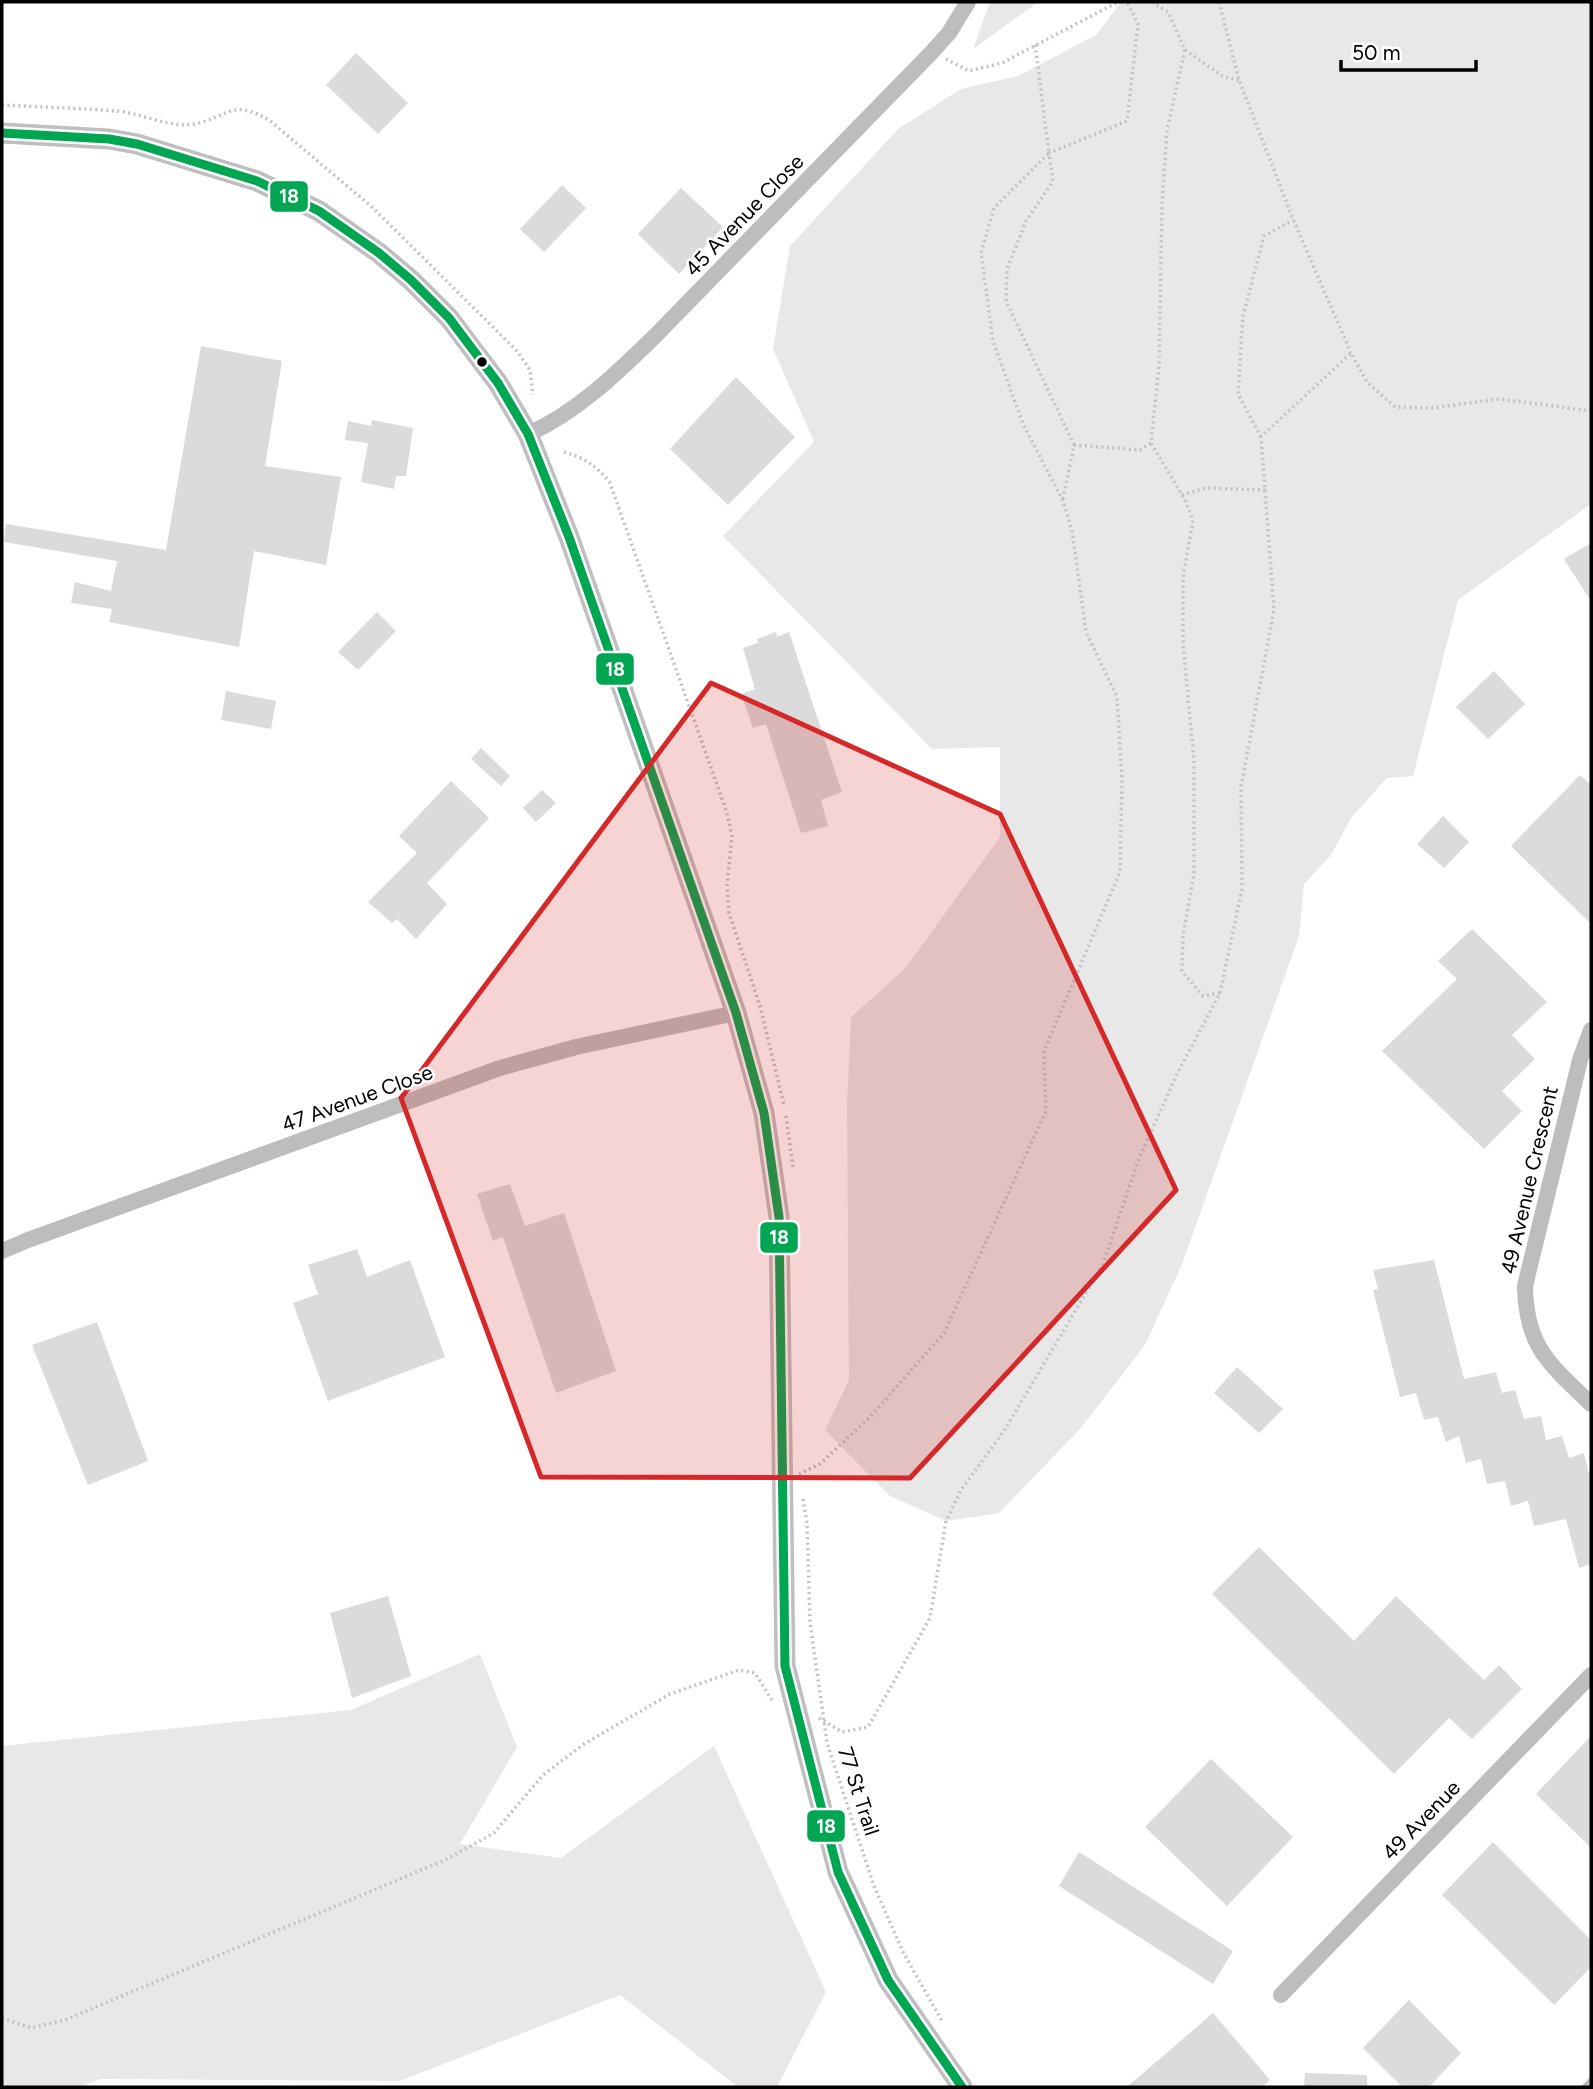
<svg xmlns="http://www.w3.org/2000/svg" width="1593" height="2089" font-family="Figtree,sans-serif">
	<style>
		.green { fill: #e8e8e8 }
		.building { fill: #dbdbdb }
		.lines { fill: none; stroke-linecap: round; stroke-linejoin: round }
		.path { stroke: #c2c2c2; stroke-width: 3.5; stroke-dasharray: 2 3.5; stroke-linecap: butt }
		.lane { stroke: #bdbdbd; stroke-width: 8 }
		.street { stroke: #bdbdbd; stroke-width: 16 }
		.secondary { stroke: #bfbfbf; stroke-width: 21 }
		.bus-1-casing { stroke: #fff; stroke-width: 14 }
		.bus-1 { stroke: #00a651; stroke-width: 9 }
		.marked { fill: #d62828; fill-opacity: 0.2; stroke: #d62828; stroke-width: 5; stroke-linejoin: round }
		.bus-dot { fill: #000; stroke: #fff; stroke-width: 2.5 }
		.labels { text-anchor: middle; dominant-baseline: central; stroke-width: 5; stroke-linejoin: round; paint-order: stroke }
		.street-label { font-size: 21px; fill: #000; stroke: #fff }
		.line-badge { stroke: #fff; stroke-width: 2.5 }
		.badge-label { font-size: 19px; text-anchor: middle; font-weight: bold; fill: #fff }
	</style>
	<rect width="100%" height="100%" fill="#fff"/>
	<!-- green -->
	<g class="green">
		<path d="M990 2H1038L973 49Z"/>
		<path d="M1121 2H1591V504L1458 600 1413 776 1387 778 1351 818 1331 855 1304 884 1299 936 1182 1264 1145 1345 1080 1429 999 1513 946 1521 890 1496 825 1430 849 1380 847 1106 851 1017 905 969 1000 837V747L932 749 723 536 814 442 773 349 790 246 898 129 961 89 1018 76 1096 35Z"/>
		<path d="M480 1654 517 1747 460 1844 561 1858 714 1746 826 1992 777 2087H738L620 1995 400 2081 100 2079 81 2087H2V1746L351 1710Z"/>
	</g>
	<!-- building -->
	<g class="building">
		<path d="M356 53 408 103 378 134 326 85Z"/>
		<path d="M562 185 586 208 544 252 520 229Z"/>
		<path d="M681 188 723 227 679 274 638 234Z"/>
		<path d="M201 346 282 361 265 466 341 477 326 565 254 551 239 647 109 622 112 609 71 603 75 582 111 591 117 561 4 542 6 524 166 550Z"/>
		<path d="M736 377 795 437 728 505 670 449Z"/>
		<path d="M372 420 413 428 406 476H396L394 489 361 482 368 443 345 440 348 421 371 426Z"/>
		<path d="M1591 543V601L1564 559Z"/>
		<path d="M377 612 396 631 358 670 338 652Z"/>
		<path d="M776 632 777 637 789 632 842 792 821 800 828 826 801 833 766 724 753 728 741 694 755 689 743 648 758 643 757 639Z"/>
		<path d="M1494 671 1525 704 1488 739 1456 707Z"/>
		<path d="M226 691 276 701 271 729 221 720Z"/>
		<path d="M481 748 510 776 501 786 471 759Z"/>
		<path d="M1580 775 1591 785V924L1511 846Z"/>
		<path d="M451 781 489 818 427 883 447 904 416 939 397 919 392 923 368 902 417 853 399 836Z"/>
		<path d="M542 790 556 803 536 822 523 808Z"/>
		<path d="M1443 816 1469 842 1444 868 1417 844Z"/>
		<path d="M1472 929 1547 1002 1512 1035 1535 1059 1502 1091 1522 1111 1484 1149 1382 1051 1457 979 1438 961Z"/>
		<path d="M510 1184 525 1226 564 1213 616 1371 556 1393 503 1237 493 1241 477 1194Z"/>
		<path d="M357 1249 367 1277 410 1260 445 1357 328 1401 293 1303 318 1294 308 1265Z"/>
		<path d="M1434 1260 1464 1379 1496 1372 1502 1393 1515 1390 1524 1419 1541 1416 1546 1440 1562 1436 1569 1458 1584 1453 1591 1482V1564L1579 1568 1566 1519 1534 1526 1528 1501 1511 1506 1505 1481 1487 1484 1481 1459 1466 1463 1459 1436 1446 1442 1438 1417 1424 1420 1416 1393 1400 1397 1373 1290 1378 1289 1373 1270Z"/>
		<path d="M97 1322 148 1461 88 1485 32 1345Z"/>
		<path d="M1237 1367 1283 1409 1259 1433 1214 1393Z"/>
		<path d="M1259 1547 1354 1641 1396 1596 1484 1680 1499 1665 1522 1689 1472 1739 1449 1718 1394 1774 1212 1594Z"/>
		<path d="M388 1596 411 1676 352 1698 330 1613Z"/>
		<path d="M1591 1736V1848L1536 1794Z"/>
		<path d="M1211 1759 1293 1837 1227 1906 1145 1827Z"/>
		<path d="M1493 1842 1591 1940V1967L1554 2005 1442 1895Z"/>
		<path d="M1079 1852 1233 1951 1213 1984 1059 1886Z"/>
		<path d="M1409 2000 1461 2053 1429 2087H1402L1363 2048Z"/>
		<path d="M1213 2013 1270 2080 1262 2087H1127Z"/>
		<path d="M1305 2073 1367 2075V2087H1304Z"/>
	</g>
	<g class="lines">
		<!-- path -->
		<g class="path">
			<path d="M1152 2 1168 12 1185 50 1224 77 1239 80"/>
			<path d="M1219 2 1239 80 1293 219 1351 353"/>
			<path d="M1185 50 1167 130 1162 203 1159 366 1151 443 1185 500 1193 520 1183 577V643L1194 760V873L1183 935 1182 971 1203 996 1220 993"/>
			<path d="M946 59 969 71 1002 63 1118 2"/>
			<path d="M2 105C39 107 77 108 115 111 139 112 171 129 194 124 230 117 230 98 269 120L372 207 517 351 530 370 533 395"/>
			<path d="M1261 437 1238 394 1243 316 1264 236 1293 220"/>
			<path d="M1074 445 1140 450 1151 443"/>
			<path d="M564 452C585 458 597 466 610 483L727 813 732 836 727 885 729 913 760 1006 784 1105"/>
			<path d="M1182 495 1206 488 1266 490"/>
			<path d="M1063 499 1074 445 1006 301 1007 269 1026 221 1053 181 1049 153 1127 121 1138 24 1127 2"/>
			<path d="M786 1116 793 1167"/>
			<path d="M799 1474 820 1464 869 1418 944 1333 1046 1111 1044 1051 1120 872 1122 781 1117 697 1086 632 1072 530 1063 501 1023 424 993 341 981 253 994 208 1049 153 1035 44"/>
			<path d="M803 1499 807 1523 810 1622 827 1743 874 1886 903 1952 942 2021"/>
			<path d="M819 1718 842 1732 868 1727 930 1618 946 1521 961 1490 1004 1431 1103 1264 1138 1161 1177 1074 1220 993 1242 889 1241 787 1274 610 1261 437 1351 353 1367 382 1395 407 1432 408 1499 399 1591 411"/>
			<path d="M2 2018 31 2028 65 2020 445 1860 494 1833 543 1775 584 1744 670 1694 739 1670 755 1673 773 1702"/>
		</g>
		<!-- lane -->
		<path class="lane" d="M1586 2087 1591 2082"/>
		<!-- street -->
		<g class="street">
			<path d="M528 434C578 412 619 371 657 334L932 52 949 33 968 2"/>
			<path d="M1591 1030 1580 1060 1525 1286C1526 1348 1550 1364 1591 1404"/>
			<path d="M2 1251 28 1240 500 1068 576 1047 736 1013"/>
			<path d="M1281 1995 1591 1675"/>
		</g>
		<!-- secondary -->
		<path class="secondary" d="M2 133 109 139 137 144 257 181 319 211 379 253 411 280 449 318 498 383 528 434 569 537 736 1013 764 1113 779 1217 785 1666 838 1872 888 1980 962 2087"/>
		<!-- bus-1 casing -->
		<g class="bus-1-casing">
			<path id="bus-1" d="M2 133 109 139 137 144 257 181 319 211 379 253 411 280 449 318 498 383 528 434 569 537 736 1013 764 1113 779 1217 785 1666 838 1872 888 1980 962 2087"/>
		</g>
		<!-- bus-1 -->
		<use href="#bus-1" class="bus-1"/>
	</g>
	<!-- marked area -->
	<path class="marked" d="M711 683 1000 814 1176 1190 910 1478 541 1477 401 1098Z"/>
	<!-- markers -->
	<circle class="bus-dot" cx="482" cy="362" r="6"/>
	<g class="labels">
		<!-- street labels -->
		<g class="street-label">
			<text transform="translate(744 215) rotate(-46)">45 Avenue Close</text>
			<text transform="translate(357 1098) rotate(-20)">47 Avenue Close</text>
			<text transform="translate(1529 1180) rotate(-77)">49 Avenue Crescent</text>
			<text transform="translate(859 1791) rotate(72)">77 St Trail</text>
			<text transform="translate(1421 1820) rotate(-46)">49 Avenue</text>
		</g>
	</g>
	<g class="line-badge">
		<rect x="269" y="180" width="40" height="33" rx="7" fill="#00a651"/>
		<rect x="595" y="652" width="40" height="34" rx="7" fill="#00a651"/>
		<rect x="759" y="1221" width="40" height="33" rx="7" fill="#00a651"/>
		<rect x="806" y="1809" width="40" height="34" rx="7" fill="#00a651"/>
	</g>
	<g class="badge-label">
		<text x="289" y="203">18</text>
		<text x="615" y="676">18</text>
		<text x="779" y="1244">18</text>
		<text x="826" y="1833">18</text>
	</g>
	<!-- border -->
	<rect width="1593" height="2089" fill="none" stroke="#000000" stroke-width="7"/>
	<!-- scale -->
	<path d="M1341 60v10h135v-10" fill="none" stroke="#000000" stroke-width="3.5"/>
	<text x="1352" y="60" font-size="21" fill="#000000" stroke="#ffffff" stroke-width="5" paint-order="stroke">50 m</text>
</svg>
